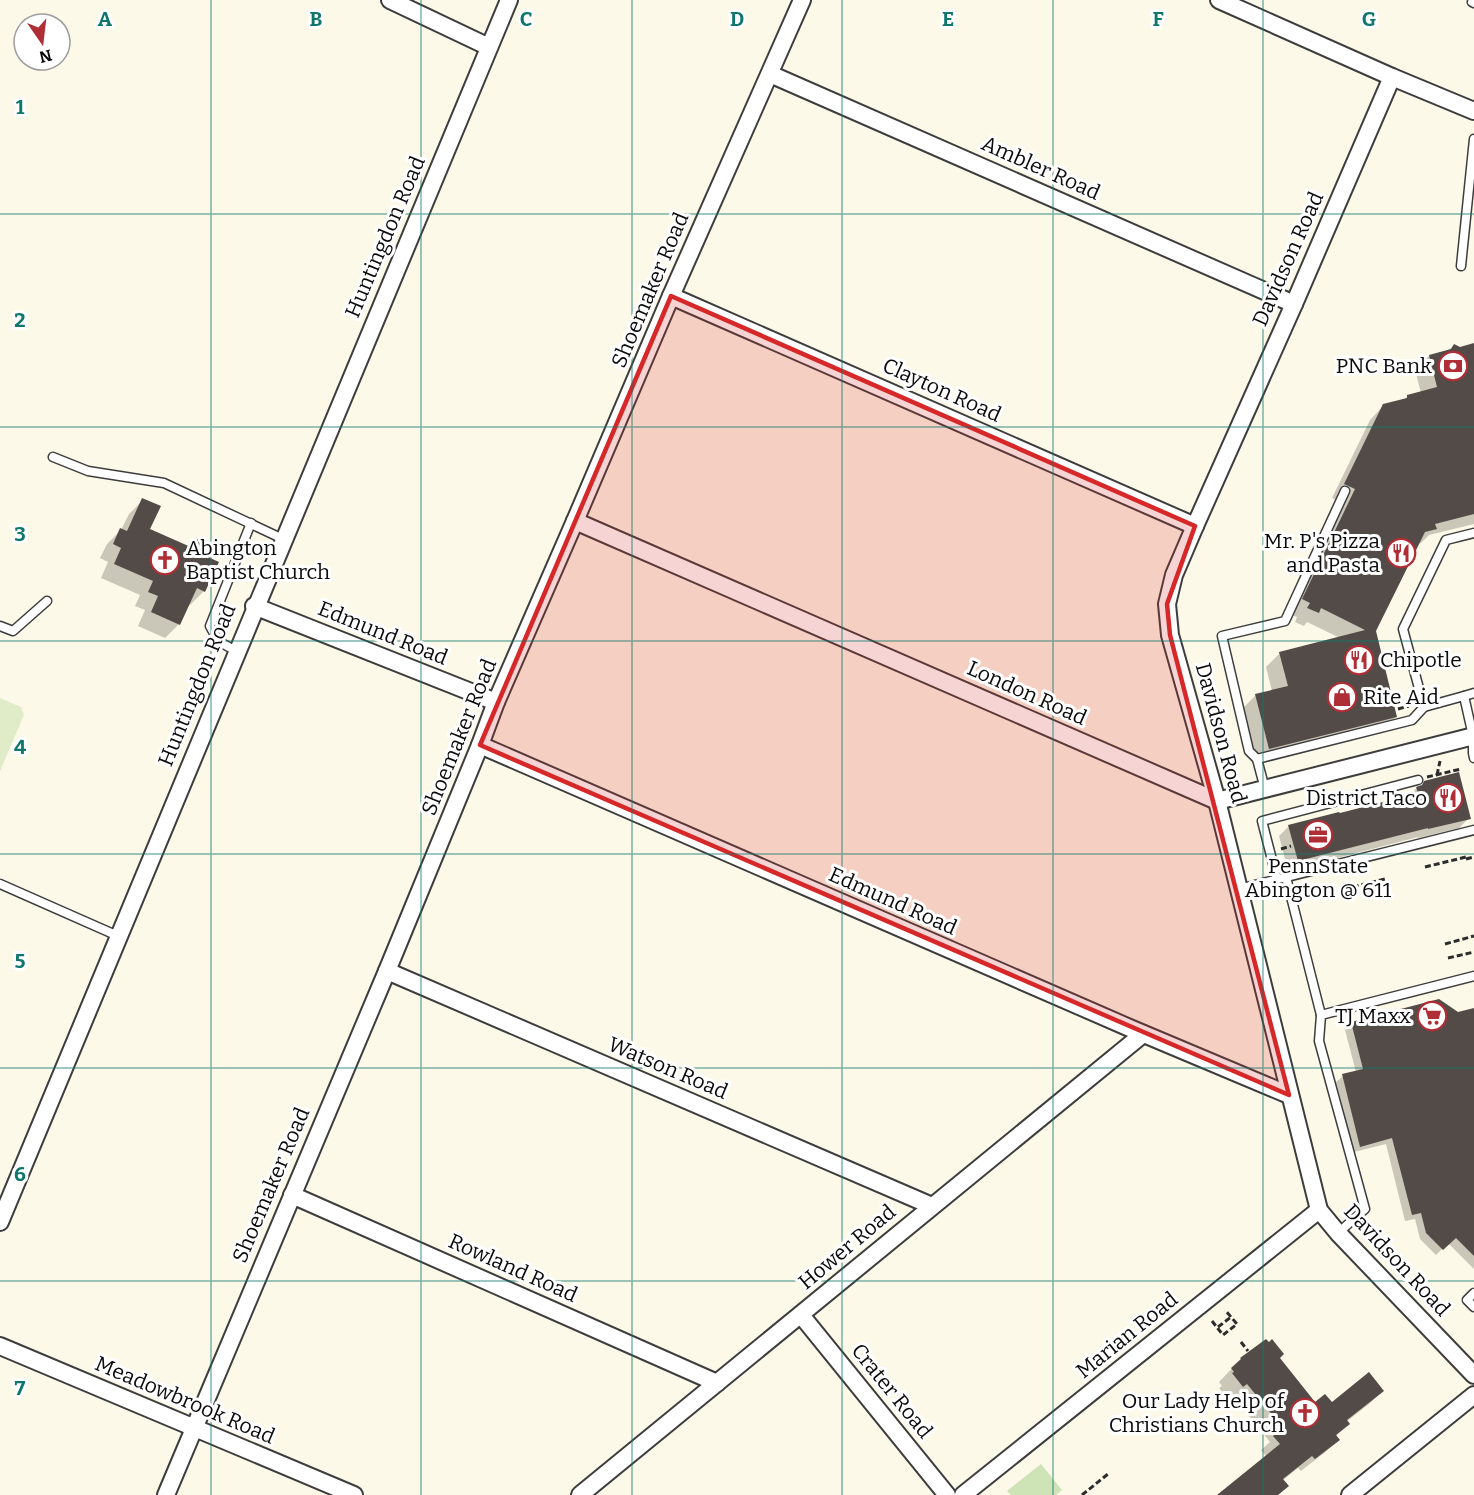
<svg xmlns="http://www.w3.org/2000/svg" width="1474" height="1495" font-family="Bitter,serif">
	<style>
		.green { fill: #cee4b6 }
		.pitch { fill: #e0ecc7 }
		.shadow { fill: #0003 }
		.building { fill: #524b47 }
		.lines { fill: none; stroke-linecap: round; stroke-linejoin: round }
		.lane-casing { stroke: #3d3d3d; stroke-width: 11 }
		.street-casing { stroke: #3d3d3d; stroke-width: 20 }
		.path { stroke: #2c2c2c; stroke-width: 3; stroke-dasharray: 6 3; stroke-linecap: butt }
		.lane { stroke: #fff; stroke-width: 8 }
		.street { stroke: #fff; stroke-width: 16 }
		.marked { fill: #d62828; fill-opacity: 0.2; stroke: #d62828; stroke-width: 4.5; stroke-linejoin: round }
		.grid { fill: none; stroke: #0f766e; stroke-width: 1.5; stroke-opacity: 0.55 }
		.labels { text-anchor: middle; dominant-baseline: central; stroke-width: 6; stroke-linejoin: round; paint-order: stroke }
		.street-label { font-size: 21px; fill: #0a0a0a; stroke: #fff }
		.poi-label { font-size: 21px; fill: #0a0a0a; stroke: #fff; text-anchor: end }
		.grid-label { font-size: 20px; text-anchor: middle; font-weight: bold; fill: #0f766e; stroke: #fff; stroke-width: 6; stroke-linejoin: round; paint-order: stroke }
	</style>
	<rect width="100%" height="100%" fill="#fdf9e8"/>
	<!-- green -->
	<path class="green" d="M1041 1464 1062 1490 1056 1495H1011L1007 1491Z"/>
	<!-- pitch -->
	<path class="pitch" d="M0 698 21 707 24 715 0 771Z"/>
	<!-- shadow -->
	<g class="shadow">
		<path d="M1454 345 1460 348 1474 345V524L1429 535 1421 543 1418 544 1374 631 1396 717 1382 730 1256 762 1242 709 1256 695 1272 691 1266 667 1280 653 1340 638 1307 622 1304 626 1295 622 1297 617 1289 614 1342 503 1332 498 1370 420 1384 405 1403 400 1407 397 1421 393 1415 370 1429 356 1448 351Z"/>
		<path d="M143 500 148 530 190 549 197 541 208 559 204 591 190 605 188 604 179 624 165 638 138 626 145 610 135 606 140 595 101 578 108 562 100 558 107 544 121 530 129 514Z"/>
		<path d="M1417 788 1469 818 1459 828 1418 838V837L1288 871 1279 836 1289 826 1408 797Z"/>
		<path d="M1474 1010V1269L1448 1243 1436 1255 1420 1239 1415 1219 1405 1221 1386 1144 1354 1152 1336 1082 1343 1076 1356 1072 1345 1030 1352 1023 1458 1014Z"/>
		<path d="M1278 1358 1315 1404H1331L1382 1391 1369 1404 1346 1422 1348 1424 1335 1437 1338 1440 1324 1453 1301 1471 1298 1468 1283 1480 1287 1486 1278 1495H1219L1266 1456 1261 1450 1270 1442 1233 1396 1228 1399 1219 1388 1222 1386 1219 1382 1241 1359Z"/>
	</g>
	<!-- building -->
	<g class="building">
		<path d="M1474 343V514L1435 524 1437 529 1425 532 1376 631 1397 717 1269 749 1255 694 1288 686 1279 652 1365 630 1321 608 1319 613 1307 608 1310 603 1302 599 1355 489 1344 484 1383 404 1407 398V395L1437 387 1429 355 1451 349 1454 344 1460 347Z"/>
		<path d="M142 498 161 506 150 529 193 548 197 539 215 547 210 558 219 562 205 592 197 588 180 625 151 612 158 596 148 592 153 581 114 564 121 548 113 544 120 528 127 531Z"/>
		<path d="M1459 772 1471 819 1428 829V828L1298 861 1288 825 1339 812 1340 813 1418 793 1416 787 1422 785 1424 781Z"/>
		<path d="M1439 999 1458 1012 1474 1008V1256L1456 1238 1443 1250 1426 1233 1421 1213 1412 1215 1392 1138 1360 1147 1342 1074 1363 1069 1351 1022Z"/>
		<path d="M1266 1339 1269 1342 1272 1339 1284 1354 1280 1358 1315 1402 1325 1394 1332 1402 1369 1372 1384 1391 1347 1420 1350 1424 1336 1435 1340 1440 1315 1459 1312 1456 1283 1479 1289 1486 1278 1495H1217L1280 1444 1273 1436 1283 1428 1247 1384 1243 1387 1232 1373 1234 1372 1231 1368 1241 1359 1240 1358Z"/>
	</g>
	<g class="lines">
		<!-- lane casing -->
		<g class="lane-casing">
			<g id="lane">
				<path d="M1472 2 1474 3"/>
				<path d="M1461 266 1474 139"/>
				<path d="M53 457 88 471 164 483 283 539"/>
				<path d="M1474 533 1446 540 1403 629 1424 707 1464 696 1473 736V753L1474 758"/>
				<path d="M0 626 13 631 47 601"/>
				<path d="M236 651 218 641 210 626 251 523"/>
				<path d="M1464 696 1474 693"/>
				<path d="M1257 759 1412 720 1424 707"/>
				<path d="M1265 789 1257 759 1249 751 1222 636 1285 621 1345 491"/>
				<path d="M1286 877 1321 1015"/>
				<path d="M1277 879 1262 821 1418 780"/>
				<path d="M0 884 118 936"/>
				<path d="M1239 889 1474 830"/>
				<path d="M1338 1233 1365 1209 1319 1041 1321 1015 1474 976"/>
				<path d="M1474 1293 1467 1300 1474 1307"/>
			</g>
		</g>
		<!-- street casing -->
		<g class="street-casing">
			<g id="street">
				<path d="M390 0 489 47"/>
				<path d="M1219 0 1392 77 1474 111"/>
				<path d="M770 74 1294 304"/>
				<path d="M1392 77 1294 304 1195 526 1174 575 1167 604 1170 635 1217 801 1319 1210 1338 1233 1474 1375"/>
				<path d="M671 296 1195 526"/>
				<path d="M575 521 1217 801 1474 736"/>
				<path d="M254 606 496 702"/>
				<path d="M480 745 1132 1029 1289 1095"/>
				<path d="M387 971 932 1206"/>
				<path d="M292 1195 717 1383"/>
				<path d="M0 1222C168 814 336 406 509 0"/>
				<path d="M801 1315 947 1495"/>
				<path d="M0 1346 354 1495"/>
				<path d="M166 1495 387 971 480 745 496 702 575 521 671 296 802 0"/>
				<path d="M580 1495 1143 1034"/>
				<path d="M963 1495 1319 1210"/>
				<path d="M1350 1495 1474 1395"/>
			</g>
		</g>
		<!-- path -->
		<g class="path">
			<path d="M1398 709 1409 706"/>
			<path d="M1437 775 1440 761"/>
			<path d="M1427 777 1461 769"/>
			<path d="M1281 849 1291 846"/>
			<path d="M1466 859 1474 857"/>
			<path d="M1425 867 1466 857"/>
			<path d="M1344 889 1385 879"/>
			<path d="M1445 944 1474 936"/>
			<path d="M1448 958 1474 952"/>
			<path d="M1212 1321 1223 1335 1237 1324 1225 1310"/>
			<path d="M1218 1327 1231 1317"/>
			<path d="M1241 1342 1248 1351"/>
			<path d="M1082 1495 1108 1474"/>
		</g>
		<!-- lane -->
		<use href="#lane" class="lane"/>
		<!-- street -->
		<use href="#street" class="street"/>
	</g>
	<!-- marked area -->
	<path class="marked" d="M671 296 1195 526 1167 604 1170 635 1289 1095 480 745Z"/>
	<!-- grid -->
	<path class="grid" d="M211 0V1495M421 0V1495M632 0V1495M842 0V1495M1053 0V1495M1263 0V1495M0 214H1474M0 427H1474M0 641H1474M0 854H1474M0 1068H1474M0 1281H1474"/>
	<!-- icons -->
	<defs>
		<g id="bank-ring" transform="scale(1.5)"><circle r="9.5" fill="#fff" stroke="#af2d35" stroke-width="1.5"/><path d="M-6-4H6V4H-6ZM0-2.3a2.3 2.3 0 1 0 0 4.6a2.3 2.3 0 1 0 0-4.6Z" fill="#af2d35"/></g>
		<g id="restaurant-ring" transform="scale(1.5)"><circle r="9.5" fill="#fff" stroke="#af2d35" stroke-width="1.5"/><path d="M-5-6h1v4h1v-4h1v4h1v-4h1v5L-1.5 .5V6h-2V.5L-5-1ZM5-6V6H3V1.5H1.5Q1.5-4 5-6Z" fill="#af2d35"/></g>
		<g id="church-ring" transform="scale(1.5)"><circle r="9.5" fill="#fff" stroke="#af2d35" stroke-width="1.5"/><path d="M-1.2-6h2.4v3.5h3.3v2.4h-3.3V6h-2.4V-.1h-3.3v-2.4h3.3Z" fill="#af2d35"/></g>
		<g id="shop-ring" transform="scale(1.5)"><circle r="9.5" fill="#fff" stroke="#af2d35" stroke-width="1.5"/><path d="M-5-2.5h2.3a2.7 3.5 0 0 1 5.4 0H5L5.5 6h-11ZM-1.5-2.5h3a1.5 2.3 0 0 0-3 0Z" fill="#af2d35"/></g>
		<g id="office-ring" transform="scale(1.5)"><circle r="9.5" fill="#fff" stroke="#af2d35" stroke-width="1.5"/><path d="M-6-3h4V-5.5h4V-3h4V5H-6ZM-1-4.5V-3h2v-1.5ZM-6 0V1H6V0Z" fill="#af2d35"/></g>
		<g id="supermarket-ring" transform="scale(1.5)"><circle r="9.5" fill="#fff" stroke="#af2d35" stroke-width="1.5"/><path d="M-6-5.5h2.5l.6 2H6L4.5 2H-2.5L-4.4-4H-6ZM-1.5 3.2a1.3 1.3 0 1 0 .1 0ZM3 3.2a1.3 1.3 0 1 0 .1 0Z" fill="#af2d35"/></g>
	</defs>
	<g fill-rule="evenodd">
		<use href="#bank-ring" x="1453" y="366"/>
		<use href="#restaurant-ring" x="1401" y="553"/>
		<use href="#church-ring" x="165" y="560"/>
		<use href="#restaurant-ring" x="1359" y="660"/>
		<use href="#shop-ring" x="1342" y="697"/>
		<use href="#restaurant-ring" x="1448" y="798"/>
		<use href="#office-ring" x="1318" y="835"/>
		<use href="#supermarket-ring" x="1432" y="1016"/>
		<use href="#church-ring" x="1305" y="1413"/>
	</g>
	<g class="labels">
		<!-- street labels -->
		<g class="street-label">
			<text transform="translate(1041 168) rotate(24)">Ambler Road</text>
			<text transform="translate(385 237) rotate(-67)">Huntingdon Road</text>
			<text transform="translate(1288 259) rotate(-66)">Davidson Road</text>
			<text transform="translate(650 290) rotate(-67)">Shoemaker Road</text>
			<text transform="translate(942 390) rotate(24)">Clayton Road</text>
			<text transform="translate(383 633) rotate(22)">Edmund Road</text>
			<text transform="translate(197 685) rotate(-68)">Huntingdon Road</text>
			<text transform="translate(1027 693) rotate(24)">London Road</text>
			<text transform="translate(1221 733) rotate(75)">Davidson Road</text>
			<text transform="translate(459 737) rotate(-68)">Shoemaker Road</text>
			<text transform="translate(893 901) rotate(24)">Edmund Road</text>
			<text transform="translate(668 1068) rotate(23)">Watson Road</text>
			<text transform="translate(271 1185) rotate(-67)">Shoemaker Road</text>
			<text transform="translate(847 1247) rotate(-40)">Hower Road</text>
			<text transform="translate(1397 1260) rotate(47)">Davidson Road</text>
			<text transform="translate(513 1268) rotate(24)">Rowland Road</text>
			<text transform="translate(1127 1335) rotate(-39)">Marian Road</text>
			<text transform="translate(892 1391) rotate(51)">Crater Road</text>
			<text transform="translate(185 1400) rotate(23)">Meadowbrook Road</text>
		</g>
		<!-- poi labels -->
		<g class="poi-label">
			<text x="1432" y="366">PNC Bank</text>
			<text x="1380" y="541">Mr. P's Pizza<tspan x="1380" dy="24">and Pasta</tspan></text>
			<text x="186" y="548" text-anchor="start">Abington<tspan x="186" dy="24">Baptist Church</tspan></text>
			<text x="1380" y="660" text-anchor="start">Chipotle</text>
			<text x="1363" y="697" text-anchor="start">Rite Aid</text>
			<text x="1427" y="798">District Taco</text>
			<text x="1318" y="866" text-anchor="middle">PennState<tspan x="1318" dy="24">Abington @ 611</tspan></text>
			<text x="1411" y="1016">TJ Maxx</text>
			<text x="1284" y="1401">Our Lady Help of<tspan x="1284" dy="24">Christians Church</tspan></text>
		</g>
	</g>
	<g class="grid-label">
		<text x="105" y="26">A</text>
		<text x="316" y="26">B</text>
		<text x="526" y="26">C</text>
		<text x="737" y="26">D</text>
		<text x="948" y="26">E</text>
		<text x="1158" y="26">F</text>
		<text x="1369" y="26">G</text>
		<text x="20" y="114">1</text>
		<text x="20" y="327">2</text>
		<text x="20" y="541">3</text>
		<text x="20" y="754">4</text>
		<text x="20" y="968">5</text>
		<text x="20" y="1181">6</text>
		<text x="20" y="1395">7</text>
	</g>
	<!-- north arrow -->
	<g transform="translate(42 42) rotate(166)"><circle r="28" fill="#ffffff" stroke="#9d9d9d" stroke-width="1.5"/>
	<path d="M0-4.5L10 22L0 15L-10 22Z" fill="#af2d35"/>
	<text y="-9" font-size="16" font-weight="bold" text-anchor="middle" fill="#0a0a0a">N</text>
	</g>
</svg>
